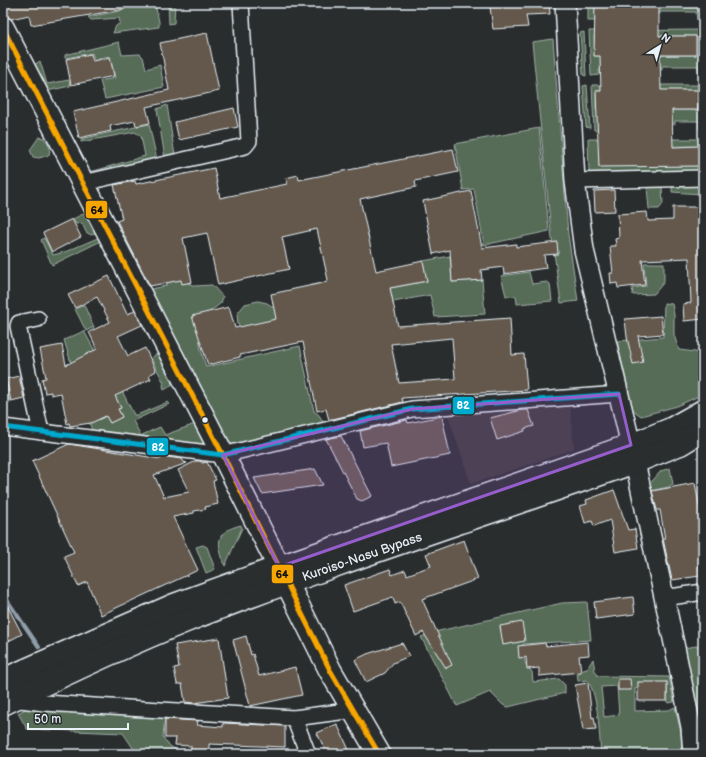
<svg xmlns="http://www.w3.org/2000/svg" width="706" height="757" font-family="'Balsamiq Sans',sans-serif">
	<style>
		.built { fill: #3b3a37 }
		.green { fill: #576c57; stroke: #a0aea8; fill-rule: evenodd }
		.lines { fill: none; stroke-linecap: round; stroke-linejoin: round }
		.stream { stroke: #8f9eaa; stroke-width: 4 }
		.building { fill: #64594c; stroke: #e8f1f8; fill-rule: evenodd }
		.minor-casing { stroke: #e8f1f8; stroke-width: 18 }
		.tertiary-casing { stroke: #e8f1f8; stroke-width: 22 }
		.secondary-casing { stroke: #e8f1f8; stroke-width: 25 }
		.primary-casing { stroke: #e8f1f8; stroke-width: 25 }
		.minor { stroke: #2a2d2e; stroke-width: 15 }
		.tertiary { stroke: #2a2d2e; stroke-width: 19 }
		.secondary { stroke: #2a2d2e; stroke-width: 22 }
		.primary { stroke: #2a2d2e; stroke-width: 22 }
		.bus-1-casing { stroke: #2a2d2e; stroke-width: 8 }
		.bus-2-casing { stroke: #2a2d2e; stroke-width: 8 }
		.bus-1 { stroke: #f7a600; stroke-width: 5 }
		.bus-2 { stroke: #00a9ce; stroke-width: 5 }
		.marked { fill: #965dcd; fill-opacity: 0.2; stroke: #965dcd; stroke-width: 3; stroke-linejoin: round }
		.bus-dot { fill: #e8f1f8; stroke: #2a2d2e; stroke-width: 1.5 }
		.labels { text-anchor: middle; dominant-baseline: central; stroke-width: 4; stroke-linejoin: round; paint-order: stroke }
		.street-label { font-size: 13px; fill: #e8f1f8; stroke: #2a2d2e }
		.line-badge { stroke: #2a2d2e; stroke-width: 1.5 }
		.badge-label { font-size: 11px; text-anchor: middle; font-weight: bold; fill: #fff }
		.pale-badge-label { font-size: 11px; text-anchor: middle; font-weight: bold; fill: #111 }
	</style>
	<rect width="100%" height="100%" fill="#2a2d2e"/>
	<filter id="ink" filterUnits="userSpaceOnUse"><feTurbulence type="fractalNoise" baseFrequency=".025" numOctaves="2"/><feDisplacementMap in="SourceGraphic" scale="8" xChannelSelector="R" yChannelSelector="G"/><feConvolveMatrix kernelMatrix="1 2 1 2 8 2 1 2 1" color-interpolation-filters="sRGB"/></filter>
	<g filter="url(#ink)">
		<!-- built -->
		<path class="built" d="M570 401 574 449 471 484 447 412Z"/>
		<!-- green -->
		<g class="green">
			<path d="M122 3H156C155 12 160 18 159 27L113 33 116 26 120 23 119 18 91 20 88 17 120 11 123 7Z"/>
			<path d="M168 3H175L174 23 169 24Z"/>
			<path d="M588 3H590V5L700 3V20H697L696 12H660V14L595 15V21H588Z"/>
			<path d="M700 30 702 74H699L698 66H662V70H599V75L591 76 589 31ZM594 36H696V55L595 56Z"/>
			<path d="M584 32 586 76 583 75 580 33Z"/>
			<path d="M553 39 568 234 578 301 561 303 551 231 532 42Z"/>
			<path d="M119 42 122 55 140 54 143 57 146 69 160 65 164 87 105 99 100 81 115 78 110 56 94 59 92 53 65 58V55Z"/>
			<path d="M40 61 47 84 69 80 70 86 47 91 34 65Z"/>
			<path d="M587 85 590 128 586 127 583 86Z"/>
			<path d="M592 85H702V129H699V121H675V124H608L607 130H594ZM698 90V110H596V91Z"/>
			<path d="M167 105 175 156 165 158 157 109Z"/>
			<path d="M149 124 157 160 90 176 87 171H94L145 156 141 136 135 132 81 142V139Z"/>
			<path d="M539 128 549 231 484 245 474 189 463 190 455 144Z"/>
			<path d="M39 137 44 138C49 144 51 147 49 155L39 158 33 157 30 150Z"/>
			<path d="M588 139H703V172L593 176 589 172ZM700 146 701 166H599V147Z"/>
			<path d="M672 185H701V194L672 192Z"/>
			<path d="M662 186 663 204 659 209H649L647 187Z"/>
			<path d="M87 212 97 232 91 235 86 232 82 223 76 224 73 219Z"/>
			<path d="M100 237 101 241 52 265 41 240 44 238 53 255 65 252Z"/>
			<path d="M450 256 452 282 482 280 485 314 435 317 430 295 393 302 390 288 427 281 423 261Z"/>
			<path d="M644 263H664V282L654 294 633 295 632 288 646 286Z"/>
			<path d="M529 272 532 284 547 282 550 284 552 301 517 304 516 296H506L501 276Z"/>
			<path d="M172 278H177L195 286 212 285 223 297 221 303 201 319 200 346 206 367 300 346 314 411 319 415 325 425 229 449 147 290 165 286Z"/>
			<path d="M258 301 267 303 276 309 277 324 242 333 238 324 237 314 245 304Z"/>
			<path d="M664 303 672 304 674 315V335L679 350 703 353V394L677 406 641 416 633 410 617 341 663 337Z"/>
			<path d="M84 305 94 327 86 331 75 309Z"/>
			<path d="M84 331 109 377 114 375 134 415H137L168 402 169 404 133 421 142 438V435L160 427 165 435 195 424 206 447 92 431 64 340ZM97 360 121 408 118 409 122 417 110 423 106 416 98 420 75 374Z"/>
			<path d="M158 353 172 380 171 386 164 390 163 385 164 383 151 358Z"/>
			<path d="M3 375H4L10 402H3Z"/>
			<path d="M670 468 673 484 669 487 649 491 648 486 661 471Z"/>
			<path d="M241 525 242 528 225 566C217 543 214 532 241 525Z"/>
			<path d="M203 545 207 547 215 569 206 573 196 547Z"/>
			<path d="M587 602 591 640 523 644 525 663 532 672 533 682 559 679 565 685V693L508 707 503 705 490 692 457 706 421 637 439 631 562 603Z"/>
			<path d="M703 645V754H698L677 649Z"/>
			<path d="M593 659 595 671 598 676 669 677 674 702 668 703 667 682 640 687 635 689V711L669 710 675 707 681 733 682 754H601C599 735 599 695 587 680L578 681 577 672 587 669ZM617 686 619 715 604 717 601 687Z"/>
			<path d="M31 706 165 716 163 737C174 757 194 752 214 754H137L123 733 27 729 18 713Z"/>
		</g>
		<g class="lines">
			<!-- stream -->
			<path class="stream" d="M3 594 39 647"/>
		</g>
		<!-- building -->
		<g class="building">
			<path d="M3 3H124L125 9 31 25 29 15 11 19 6 16Z"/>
			<path d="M518 3H549L550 14 526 15 528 27 493 29 490 7Z"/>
			<path d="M595 3H659V36H696V55H660L661 90H698V110H672L673 147 700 146 701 166 599 167 596 91H601L600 56H594Z"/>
			<path d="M207 33 219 91 146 107 150 123 136 126 135 121 110 126 111 131 79 138 73 112 169 90 160 43Z"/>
			<path d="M91 54 93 61 110 57 114 76 71 85 66 59Z"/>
			<path d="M234 108 238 127 179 140 175 122Z"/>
			<path d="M453 149 458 172 415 181 416 187 360 199 376 271 423 261 427 281 390 288 398 326 510 318 512 355 524 354 527 390 402 398 403 402 329 420 326 409 317 411 303 342 240 355V357L208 365 192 316 229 307 235 328 276 319 271 294 327 282 328 280 317 229 282 237 289 269 218 285 207 233 183 238 192 282 182 284 181 280 150 286 117 221 122 219 114 185 135 181 136 184 214 168 220 198 287 184 286 178 298 175 299 180ZM452 338 455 379 399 383 391 344Z"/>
			<path d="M614 190 615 211 595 212 594 191Z"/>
			<path d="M471 191 482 248 516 244V247L557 242 558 254 544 255 546 268 504 274 503 267 481 270 482 280 452 282 450 250 433 254 423 201Z"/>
			<path d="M673 207H699V213H703V319L684 321 683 304 691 303 689 258 642 260 645 285 618 288 617 283 611 284 610 273H613L610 246H616L615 239 619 238 618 214 647 212 648 221 673 220Z"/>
			<path d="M72 219 81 237 52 252 43 233Z"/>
			<path d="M109 276 127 314 135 311 142 325 118 336 128 356 145 348 156 371 149 375 151 379 115 396 121 408 118 409 122 417 110 423 106 416 91 423 70 426 69 423 67 424 61 393 51 395V392L45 393 42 379 46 378 40 349 62 345 66 365 97 349 89 332 110 322 97 297 75 308 68 295Z"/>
			<path d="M661 316 663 334 638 336 643 362 633 364 627 337 625 319Z"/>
			<path d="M19 376 24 398 11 401 6 379Z"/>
			<path d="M522 410H528L534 426 524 429 525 431 497 440 490 418Z"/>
			<path d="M442 416 450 455 391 467 386 443 363 447 360 431 407 420 408 423Z"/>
			<path d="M341 436 372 496 362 501 357 499 326 439Z"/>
			<path d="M69 444 161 459 160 456 182 459 184 462 187 463 154 475 164 497 189 492 178 470 196 461H201L202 463 207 462 216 480 213 481 218 504 205 507 206 509 194 511V513L173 517 198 570 101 615 87 582 78 586 64 556 74 552 32 461Z"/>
			<path d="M315 469 323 485 262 494 254 478Z"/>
			<path d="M695 483 700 510 703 509V565H699L700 576 672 580 663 539H665L660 510H657L652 491Z"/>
			<path d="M614 490 628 530 635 529 638 548 615 552 610 520 594 526 592 521 585 523 580 506 587 504 586 500Z"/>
			<path d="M464 540 478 579 422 599 452 665 446 668 423 632 416 636 400 602 395 604 393 597 353 611 344 585 390 569 392 575 405 570 407 575 431 566 426 554Z"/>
			<path d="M3 597 22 634 3 644Z"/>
			<path d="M633 597 635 614 596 619 594 602Z"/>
			<path d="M522 622 525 641 503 645 500 626Z"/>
			<path d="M246 636 251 655 253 654 259 676 295 667 302 695 250 706 233 640Z"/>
			<path d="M219 638 228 698 194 703 185 702 182 684H177L174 668 179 667 175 645Z"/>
			<path d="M588 642 589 655 579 656 581 672 539 676V668L527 669 526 657 519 658 518 646 545 643 546 646Z"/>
			<path d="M402 643 409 656 393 663 385 673 366 682 355 660 367 654Z"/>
			<path d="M618 679H630L631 690H618Z"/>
			<rect x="638" y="682" width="29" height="19"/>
			<path d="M588 683 592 718 594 717 596 729 583 730 575 685Z"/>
			<path d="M165 719 198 721 197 725 223 727V723L285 726V747L209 744V751L191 750V746L175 745 176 738H165Z"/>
			<path d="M337 724 351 754H327L317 733Z"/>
		</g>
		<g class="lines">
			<!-- minor casing -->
			<g class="minor-casing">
				<g id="minor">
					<path d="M575 181 703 178"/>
					<path d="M83 183 245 146 249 141 241 3"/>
					<path d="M38 319 19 323 18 326 41 432"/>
					<path d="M3 427 223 455 412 409 619 394"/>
					<path d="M664 598 703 592"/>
					<path d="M13 699 44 703 294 718 354 710"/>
					<path d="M294 718 308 754"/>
				</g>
			</g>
			<!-- tertiary casing -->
			<g class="tertiary-casing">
				<path id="tertiary" d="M565 3 575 181 584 250 635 462 675 648 691 727 693 754"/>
			</g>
			<!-- secondary casing -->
			<g class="secondary-casing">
				<path id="secondary" d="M3 28 223 455 279 567"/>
			</g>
			<!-- primary casing -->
			<g class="primary-casing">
				<g id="primary">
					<path d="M281 571 330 670 379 754"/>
					<path d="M3 680 174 605 279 567 631 445 671 429 703 411"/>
					<path d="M3 704C63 675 124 646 186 621 333 563 485 515 635 462L680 444 703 430"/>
				</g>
			</g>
			<!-- minor -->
			<use href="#minor" class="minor"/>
			<!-- tertiary -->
			<use href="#tertiary" class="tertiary"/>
			<!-- secondary -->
			<use href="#secondary" class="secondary"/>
			<!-- primary -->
			<use href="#primary" class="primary"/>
			<!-- bus-1 casing -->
			<g class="bus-1-casing">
				<path id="bus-1" d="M3 28 223 455 330 670 379 754"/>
			</g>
			<!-- bus-2 casing -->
			<g class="bus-2-casing">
				<path id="bus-2" d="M3 427 223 455 412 409 619 394"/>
			</g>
			<!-- bus-1 -->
			<use href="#bus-1" class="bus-1"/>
			<!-- bus-2 -->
			<use href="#bus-2" class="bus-2"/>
		</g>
	</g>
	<!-- marked area -->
	<path class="marked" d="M619 394 631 445 279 567 223 455 412 409Z"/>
	<!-- markers -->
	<circle class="bus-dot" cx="205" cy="420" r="3.5"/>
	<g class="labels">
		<!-- street labels -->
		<g class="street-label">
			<text transform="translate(362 557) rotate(-19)">Kuroiso-Nasu Bypass</text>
		</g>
	</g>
	<g class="line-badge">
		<rect x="85" y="200" width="23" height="19" rx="4" fill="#f7a600"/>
		<rect x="452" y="396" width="23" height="19" rx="4" fill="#00a9ce"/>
		<rect x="146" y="437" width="23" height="19" rx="4" fill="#00a9ce"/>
		<rect x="271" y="564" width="23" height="20" rx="4" fill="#f7a600"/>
	</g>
	<g class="badge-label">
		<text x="463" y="409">82</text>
		<text x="158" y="451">82</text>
	</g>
	<g class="pale-badge-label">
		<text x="97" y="214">64</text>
		<text x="282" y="578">64</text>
	</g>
	<!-- margin -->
	<rect width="706" height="757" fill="none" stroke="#2a2d2e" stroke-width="16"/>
	<rect x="8" y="8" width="690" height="741" fill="none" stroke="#e8f1f8" stroke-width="1.5" filter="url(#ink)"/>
	<!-- north arrow -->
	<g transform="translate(660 46) rotate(37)" stroke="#2a2d2e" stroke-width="3" paint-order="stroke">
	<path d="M0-3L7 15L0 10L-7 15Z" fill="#e8f1f8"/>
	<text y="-6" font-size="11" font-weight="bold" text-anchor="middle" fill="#e8f1f8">N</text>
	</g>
	<!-- scale -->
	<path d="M28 723v6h100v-6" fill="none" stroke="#e8f1f8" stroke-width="2"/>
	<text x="34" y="723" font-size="12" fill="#e8f1f8" stroke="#2a2d2e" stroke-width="3" paint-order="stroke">50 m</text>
</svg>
